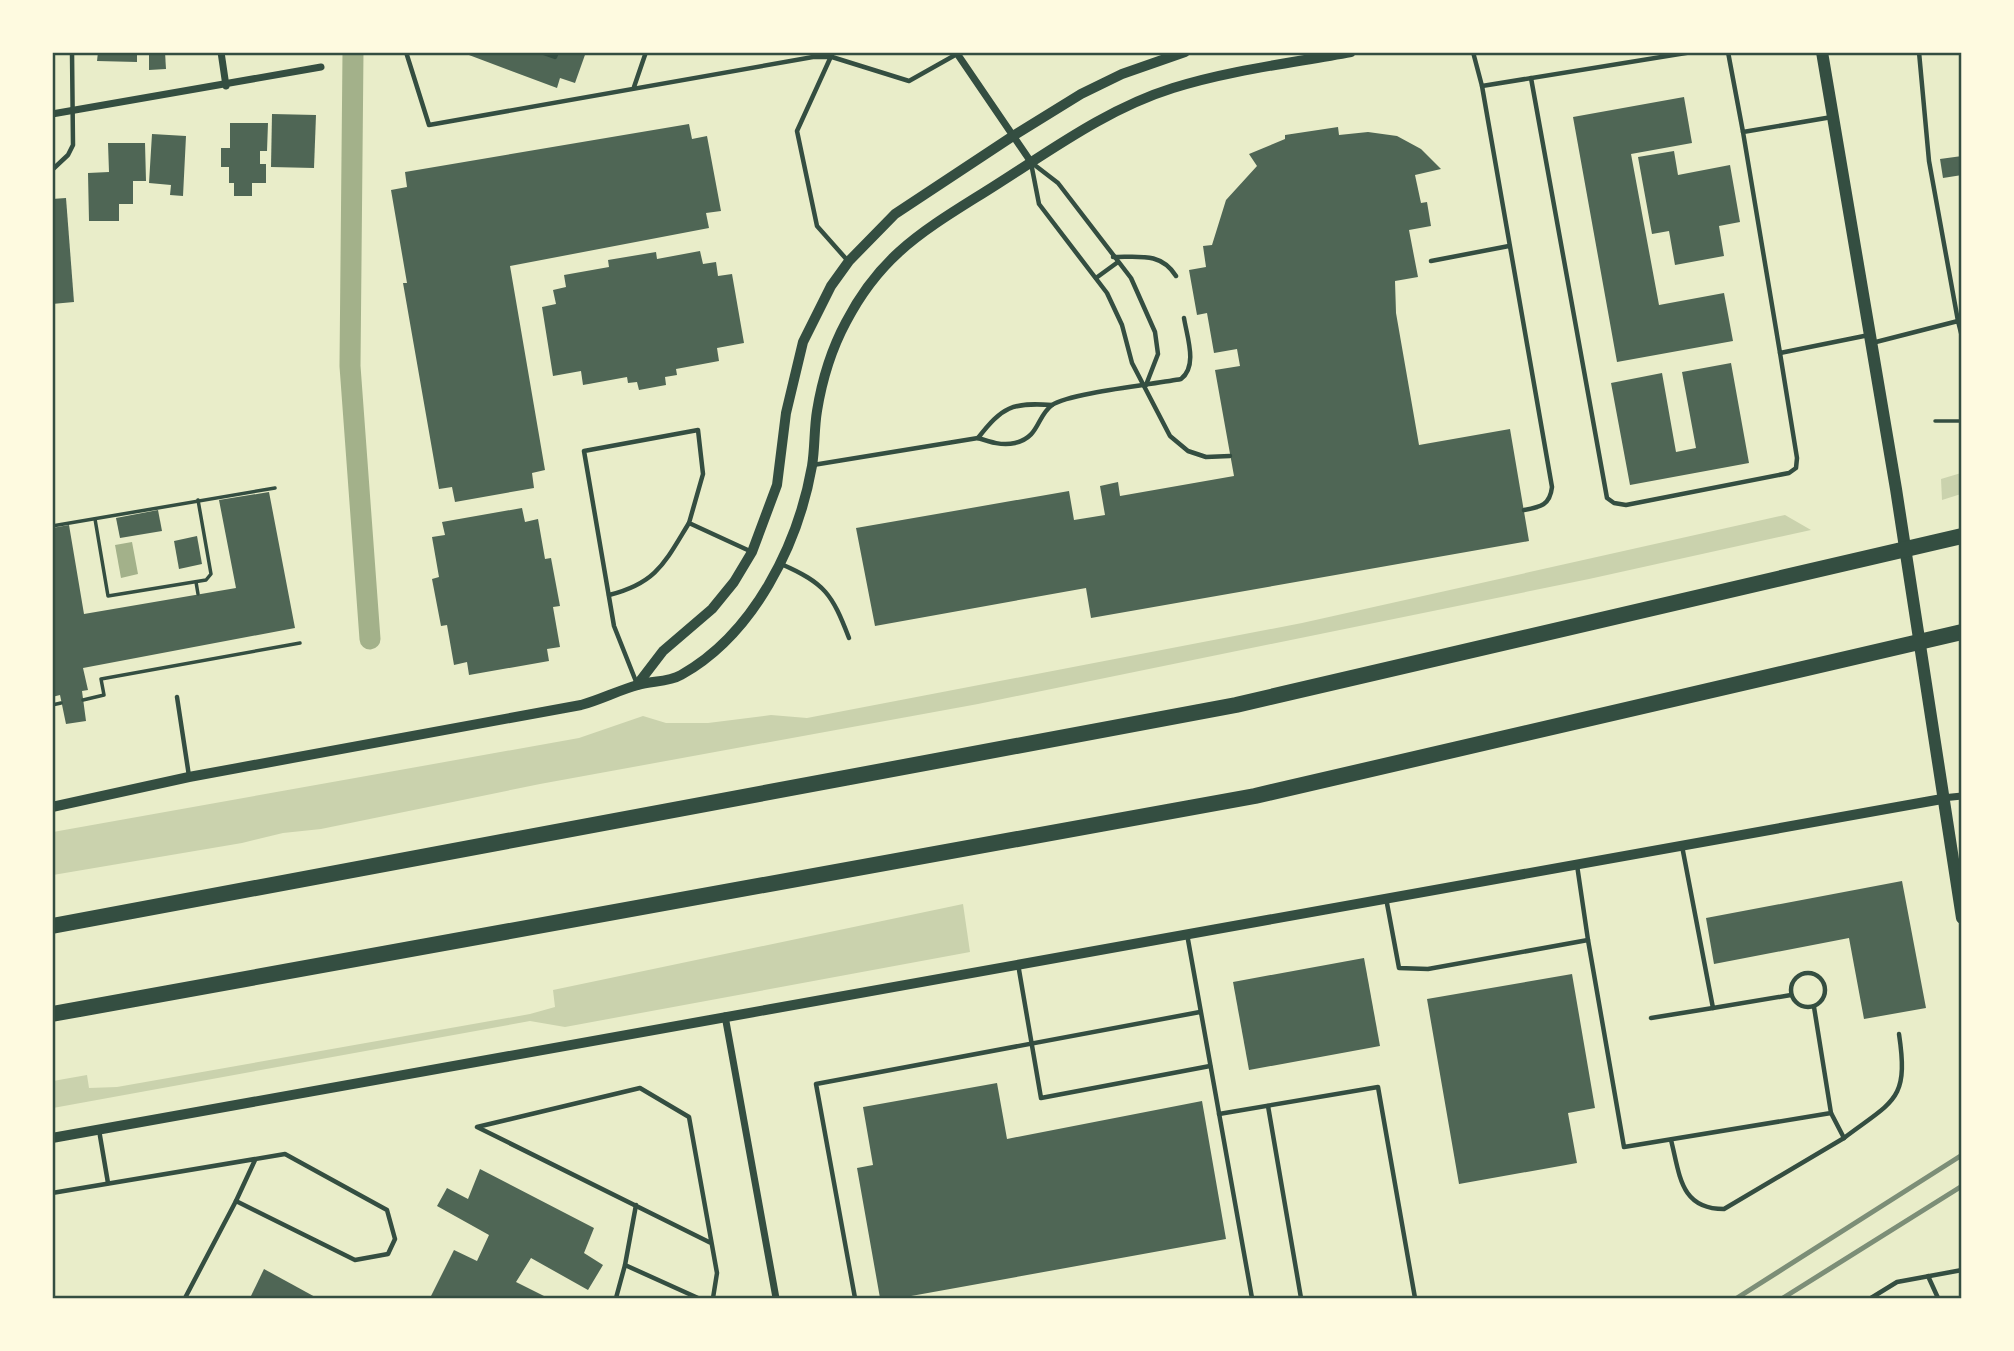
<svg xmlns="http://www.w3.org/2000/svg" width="2014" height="1351" font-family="'Sofia Sans Condensed',sans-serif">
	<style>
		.green { fill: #cad2ad }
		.water { fill: #a3b18a }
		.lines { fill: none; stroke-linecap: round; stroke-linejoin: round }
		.canal { stroke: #a3b18a; stroke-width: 21 }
		.building { fill: #4f6655 }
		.path { stroke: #344e41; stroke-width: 3.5 }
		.service { stroke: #344e41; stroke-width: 4.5 }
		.minor { stroke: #344e41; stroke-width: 7 }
		.tertiary { stroke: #344e41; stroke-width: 10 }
		.secondary { stroke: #344e41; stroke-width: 12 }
		.motorway { stroke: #344e41; stroke-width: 16 }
		.rail { stroke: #7c8e77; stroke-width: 5 }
		.neatline { fill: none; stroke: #344e41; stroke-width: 2.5 }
	</style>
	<rect width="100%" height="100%" fill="#e9edc9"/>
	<!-- green -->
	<g class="green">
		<path d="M1961 473V494L1942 500 1941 479Z"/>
		<path d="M1785 515 1811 530 1589 579 978 704 540 784 321 829 283 833 242 843 53 875V832L579 738 643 716 666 723H708L771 715 807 718 1302 623Z"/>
		<path d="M963 904 970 952 565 1027 530 1021 53 1108V1081L87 1075 89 1088 117 1087 530 1014 555 1007 553 990Z"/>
	</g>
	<!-- water -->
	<path class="water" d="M132 542 138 574 121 578 115 545Z"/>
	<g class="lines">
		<!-- canal -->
		<path class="canal" d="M353 52 350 366 370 639"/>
	</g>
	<!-- building -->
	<g class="building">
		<rect x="52" y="52" width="3" height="24"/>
		<path d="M98 52H137V62L97 61Z"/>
		<path d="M149 52H165L166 69 149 70Z"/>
		<path d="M461 52H586L575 83 560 78 557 88Z"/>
		<path d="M1684 97 1692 143 1631 154 1659 305 1724 293 1733 341 1617 362 1573 117Z"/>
		<path d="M272 114 316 115 314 168 271 167Z"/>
		<path d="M230 123H268L267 151H260V164H266V183H252V196H234V183H229V167H221V148H230Z"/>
		<path d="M689 124 692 139 707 136 721 211 706 213 709 228 510 266 545 470 532 473 534 488 455 502 452 487 439 489 403 283H407L391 190 407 187 405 172Z"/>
		<path d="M1338 127 1339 135 1368 132 1397 136 1421 149 1441 169 1415 175 1421 203 1427 202 1431 226 1409 230 1418 277 1395 281 1396 313 1419 445 1510 429 1529 541 1091 618 1086 588 875 626 856 528 1069 491 1074 520 1105 515 1100 486 1118 482 1120 496 1234 476 1215 370 1240 366 1237 349 1214 353 1207 313 1197 315 1189 270 1206 267 1203 246 1212 245 1226 200 1257 166 1249 154 1285 139V135Z"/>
		<path d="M152 134 186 136 183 196 170 195 171 185 149 183Z"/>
		<path d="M108 143H145L146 181H133V204H119V221H89L88 173 109 172Z"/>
		<path d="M1674 151 1678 175 1730 165 1740 222 1719 226 1724 256 1675 265 1669 231 1652 234 1638 157Z"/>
		<path d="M1962 156V175L1943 178 1940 159Z"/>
		<path d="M66 198 74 302 52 304V199Z"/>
		<path d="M700 251 703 264 716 262 718 276 732 274 744 343 717 348 719 361 676 369 677 375 665 377 666 385 639 390 637 382 628 383 627 377 583 385 581 371 553 376 542 307 556 304 553 290 566 287 564 275 609 267 608 260 656 252 657 259Z"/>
		<path d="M1731 363 1749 463 1630 485 1611 383 1662 373 1676 452 1696 448 1682 372Z"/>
		<path d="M269 492 295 628 83 668 88 690 82 691 86 721 66 724 60 695 52 697V528L69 525 84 614 236 588 219 500Z"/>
		<path d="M522 508 525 522 538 519 545 559 551 558 560 606 553 607 560 647 547 649 549 661 469 675 467 662 454 665 447 625 441 626 432 579 439 577 432 537 445 535 442 522Z"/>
		<path d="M158 510 162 531 120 538 116 518Z"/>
		<path d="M197 536 202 564 179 569 174 541Z"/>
		<path d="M1902 881 1926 1008 1864 1019 1849 938 1714 964 1706 918Z"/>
		<path d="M1364 958 1380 1046 1249 1070 1233 982Z"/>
		<path d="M1572 974 1595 1108 1568 1113 1577 1163 1459 1184 1427 999Z"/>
		<path d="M997 1083 1007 1139 1202 1101 1226 1239 900 1298H880L857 1168 873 1165 863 1107Z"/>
		<path d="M480 1169 594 1228 584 1253 603 1265 588 1290 531 1258 516 1282 548 1298H430L454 1250 477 1261 489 1235 437 1206 447 1188 468 1199Z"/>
		<path d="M264 1269 317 1298H250Z"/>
	</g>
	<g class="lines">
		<!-- path -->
		<g class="path">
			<path d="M1935 421H1962"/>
			<path d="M95 519 108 596 206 580 211 574 198 500"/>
			<path d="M52 526 275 488"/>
			<path d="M196 582 198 594"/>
			<path d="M83 700 104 695 101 679 300 643"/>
			<path d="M52 705 61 703"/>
		</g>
		<!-- service -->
		<g class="service">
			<path d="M406 52 429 125 813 57H832L909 81 957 54"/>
			<path d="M541 52 555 57 557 52"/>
			<path d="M833 52 797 131 817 226 848 261"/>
			<path d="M1473 52 1482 86 1552 487C1550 505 1541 507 1524 510"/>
			<path d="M1728 52 1743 132"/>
			<path d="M1919 52 1929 161 1958 321"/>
			<path d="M1531 78 1607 498 1614 503 1626 505 1789 473 1796 468 1797 458 1780 353"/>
			<path d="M1482 86 1692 52"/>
			<path d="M634 87 646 52"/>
			<path d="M1832 117 1743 132 1780 353 1869 335"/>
			<path d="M1031 163 1039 204 1107 293 1122 325 1132 363 1170 436 1188 451 1206 457 1230 456"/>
			<path d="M1032 163 1058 183 1131 278 1155 332 1158 354 1146 385"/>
			<path d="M52 170 68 155 73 145 72 52"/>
			<path d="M1113 257C1139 257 1161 252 1176 276"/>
			<path d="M1431 261 1509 246"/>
			<path d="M1096 278 1118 262"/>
			<path d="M1872 343 1958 321 1962 337"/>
			<path d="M978 438C1002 407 1012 402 1052 405"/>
			<path d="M813 465 978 438C990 442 1002 446 1015 443 1040 437 1036 417 1052 405 1069 393 1156 384 1181 379 1198 366 1187 337 1184 318"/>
			<path d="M781 564C825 583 832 594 849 638"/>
			<path d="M609 595C657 583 665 562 689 523"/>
			<path d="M637 684 614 626 584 451 698 430 703 474 689 523 752 552"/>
			<path d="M177 697 189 776"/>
			<path d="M1682 846 1713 1008 1791 995"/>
			<path d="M1577 865 1588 940"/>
			<path d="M1386 898 1399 968 1428 969 1588 940 1624 1147 1831 1113 1814 1007"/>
			<path d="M1187 934 1252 1298"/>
			<path d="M1018 964 1041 1098 1210 1066"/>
			<circle cx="1808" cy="990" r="17"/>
			<path d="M1651 1018 1713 1008"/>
			<path d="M1268 1106 1301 1298"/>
			<path d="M1219 1114 1378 1087 1415 1298"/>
			<path d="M99 1130 108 1183"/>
			<path d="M1844 1138C1894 1100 1909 1101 1899 1034"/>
			<path d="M1671 1140C1680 1175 1680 1209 1724 1209L1844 1138 1831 1113"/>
			<path d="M52 1193 285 1154 387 1210 395 1239 388 1254 355 1260 236 1201 255 1160"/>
			<path d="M711 1243 477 1127 640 1088 689 1117 717 1273 713 1298"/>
			<path d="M625 1265 636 1205"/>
			<path d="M1928 1276 1938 1298"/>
			<path d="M185 1298 236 1201"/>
			<path d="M616 1298 625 1265 698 1298"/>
			<path d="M855 1298 816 1084 1200 1012"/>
			<path d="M1871 1298 1897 1282 1962 1270"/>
		</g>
		<!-- minor -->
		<g class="minor">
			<path d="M221 52 226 86"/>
			<path d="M956 52 1031 162"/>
			<path d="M52 114 321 67"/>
			<path d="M1942 798 1962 796"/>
			<path d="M725 1016 776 1298"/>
		</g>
		<!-- tertiary -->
		<g class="tertiary">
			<path d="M637 685 663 651 712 609 734 582 752 552 777 485 786 413 803 342 831 286 849 261 895 214 1013 136 1081 94 1122 74 1185 52"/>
			<path d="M52 807 189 777 581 705C600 700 619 690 638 685 651 681 669 682 681 675 754 634 798 545 812 466 815 448 814 429 817 411 822 380 831 350 846 322 859 297 878 271 899 252 929 225 965 205 999 183 1054 148 1109 108 1173 88 1230 70 1292 63 1351 52"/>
			<path d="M52 1138 1942 799"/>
		</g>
		<!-- secondary -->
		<path class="secondary" d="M1822 52 1896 489 1962 918"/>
		<!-- motorway -->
		<g class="motorway">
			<path d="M52 926 1236 705 1962 536"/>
			<path d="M52 1014 1255 796 1962 632"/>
		</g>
		<!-- rail -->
		<g class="rail">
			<path d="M1737 1298 1962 1155"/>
			<path d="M1783 1298 1962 1186"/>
		</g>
	</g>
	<!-- border -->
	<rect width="2014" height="1351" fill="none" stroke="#fefae0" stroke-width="108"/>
	<rect x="54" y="54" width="1906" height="1243" class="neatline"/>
</svg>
